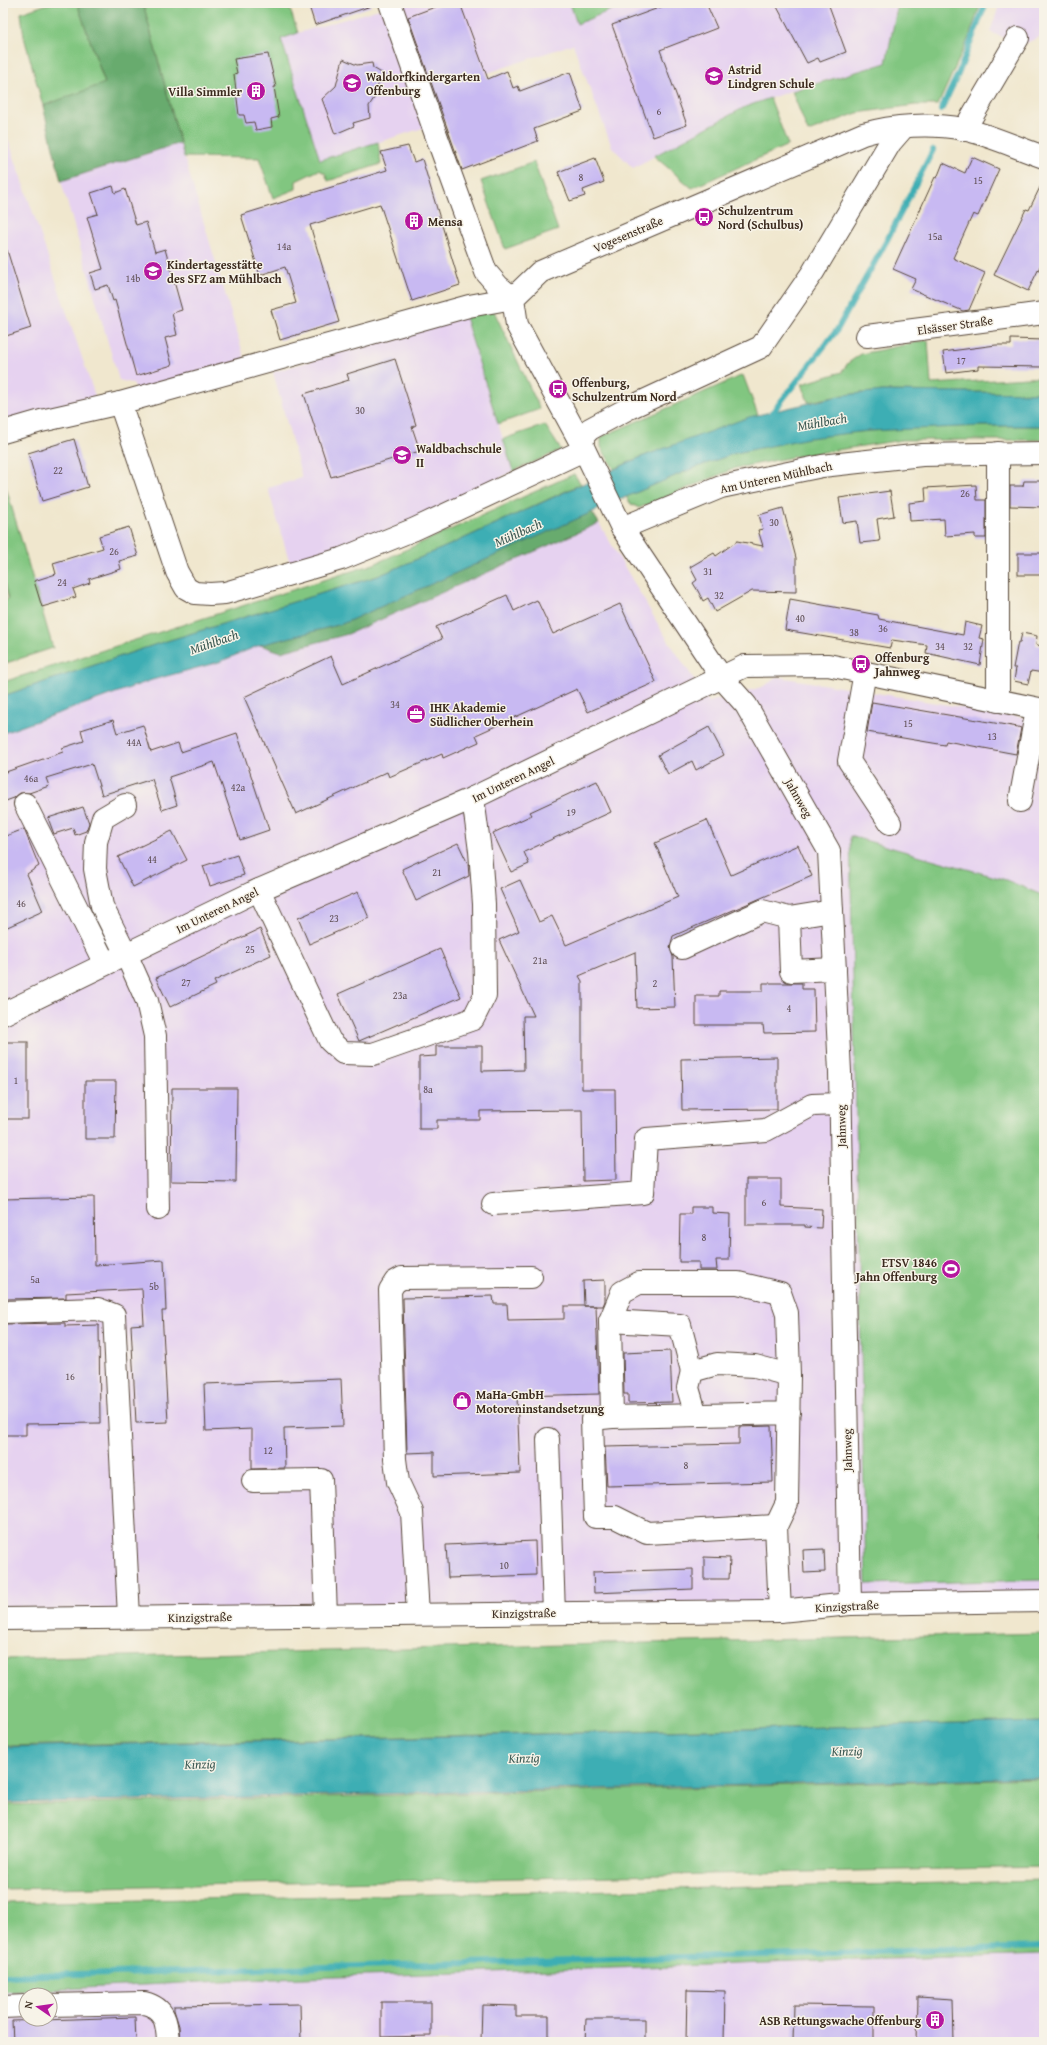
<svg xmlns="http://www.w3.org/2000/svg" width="1047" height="2045" font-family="'Gentium Book Plus',serif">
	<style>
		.built { fill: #e6d2f0; fill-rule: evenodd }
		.green { fill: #81c680; stroke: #5e784f }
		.forest { fill: #68ab6e; stroke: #526a46 }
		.water { fill: #3caeb4; stroke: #3c6c69 }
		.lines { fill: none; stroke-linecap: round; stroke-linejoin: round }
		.stream { stroke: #3caeb4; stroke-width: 6 }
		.building { fill: #c8b9f2 }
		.minor-casing { stroke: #564638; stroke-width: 24 }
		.minor { stroke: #fff; stroke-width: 22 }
		.labels { text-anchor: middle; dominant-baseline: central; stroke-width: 3; stroke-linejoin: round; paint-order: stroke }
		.number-label { font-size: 10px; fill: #5e4e53 }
		.poi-label { font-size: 12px; font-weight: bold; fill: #3b2a1e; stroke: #f7f3e8; text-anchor: start }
		.street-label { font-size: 12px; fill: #3b2a1e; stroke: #f7f3e8 }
		.water-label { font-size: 13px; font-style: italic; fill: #3b5852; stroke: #f7f3e8 }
	</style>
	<rect width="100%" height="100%" fill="#f7f3e8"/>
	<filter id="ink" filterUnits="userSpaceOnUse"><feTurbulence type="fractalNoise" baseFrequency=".025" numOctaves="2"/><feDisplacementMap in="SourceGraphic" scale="8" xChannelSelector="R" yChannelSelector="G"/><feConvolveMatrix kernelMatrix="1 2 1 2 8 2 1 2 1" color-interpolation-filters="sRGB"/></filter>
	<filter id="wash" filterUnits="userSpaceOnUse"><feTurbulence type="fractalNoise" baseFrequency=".012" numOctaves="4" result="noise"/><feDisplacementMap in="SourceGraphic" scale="16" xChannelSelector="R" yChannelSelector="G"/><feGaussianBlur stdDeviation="0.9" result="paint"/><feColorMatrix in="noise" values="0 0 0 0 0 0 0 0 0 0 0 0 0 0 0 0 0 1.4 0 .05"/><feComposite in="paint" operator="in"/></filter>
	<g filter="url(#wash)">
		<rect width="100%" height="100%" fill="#f0e7ce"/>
		<!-- built -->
		<g class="built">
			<path d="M396 3H898L886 63 799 88 745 107 633 168 612 147 573 44 426 94Z"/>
			<path d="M1000 3H1044V35L1022 45 990 32Z"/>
			<path d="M386 7 426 127 317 162 281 38Z"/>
			<path d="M3 124 95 396 3 424Z"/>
			<path d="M180 143 245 360 138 391 132 383 119 380 61 181Z"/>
			<path d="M465 317 513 471 443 509 291 567 268 488 302 478 273 372Z"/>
			<path d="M599 523 662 631 709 702 762 687 779 677 1044 721V1603L3 1626V733L152 680 219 662 260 645 281 652 348 634Z"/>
			<path d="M1044 1954V2042H3V1992L243 1980ZM26 1995H50V2019H26Z"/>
		</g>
		<!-- green -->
		<g class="green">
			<path d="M50 3H77L105 84 43 106 24 37 21 13Z"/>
			<path d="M143 3H288L298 33 281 39 320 160 378 142 381 164 328 181 325 173 319 170 296 181V189L273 198 259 158 184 157Z"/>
			<path d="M570 3H628L577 24Z"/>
			<path d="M898 3H981L969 37 938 105H915L857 113 808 132 792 91 886 63Z"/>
			<path d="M770 98 788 145 692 188 654 156 745 107Z"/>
			<path d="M534 162 558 230 505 249 481 181Z"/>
			<path d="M493 309 540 409 498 424 465 317Z"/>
			<path d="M928 340 931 384 1044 377V393L883 391 844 395 808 402 802 384 842 372 848 363 861 354Z"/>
			<path d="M743 375 758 415 641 457 614 469 601 447V437Z"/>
			<path d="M545 425 561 450 513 471 503 439Z"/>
			<path d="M983 426H1044V440H902L798 456 736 468 639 508 631 504 626 497C662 482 698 464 736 453 816 430 900 429 983 426Z"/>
			<path d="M574 474 581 484 452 544 378 576 154 645 3 696V682L374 564Z"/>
			<path d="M3 477 53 648 3 664V601L8 599 3 577Z"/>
			<path d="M850 836 1006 880 1044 896V1580L866 1584Z"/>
			<path d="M1044 1633V1722L3 1746V1659Z"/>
			<path d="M1044 1779V1867L3 1889V1805Z"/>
			<path d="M1044 1881V1954L243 1980 3 1992V1903Z"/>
		</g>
		<!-- forest -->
		<g class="forest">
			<path d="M77 3H143L180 143 61 181 43 106 105 83Z"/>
			<path d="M592 512 599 523 348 634 281 652 260 645 342 624Z"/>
		</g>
		<!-- water -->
		<g class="water">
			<path d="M883 391 1044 393V426H983L867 431 809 438 736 453 689 470 626 497 342 624 260 645 219 662 152 680 3 733V696L154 645 378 576 452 544 641 457 749 417 844 395Z"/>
			<path d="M1044 1722V1778L3 1803V1747Z"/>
		</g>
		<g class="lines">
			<!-- stream -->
			<g class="stream">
				<path d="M941 110 959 72 986 3"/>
				<path d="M768 418 837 330 887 240 933 150"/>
				<path d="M3 1976 1044 1947"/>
			</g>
		</g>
		<g id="blocks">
			<!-- building -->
			<g class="building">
				<path d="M308 3H370L371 6 315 25Z"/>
				<path d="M446 3H460L488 79 507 71 513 88 518 86 520 91 570 72 583 111 534 129 538 141 462 170 408 17Z"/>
				<path d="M672 3H706L717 28 660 50 687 125 653 137 612 25Z"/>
				<path d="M775 3H828L846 52 820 62 818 58 807 63Z"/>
				<path d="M268 54 276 87H274L279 117 271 119 272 127 256 130 254 122 246 123 244 115H239L234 74 237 73 234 59Z"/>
				<path d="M343 59 357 65 372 63 373 68 385 75 373 92 376 95 369 106 370 118 353 123 354 126 335 134 322 99 336 86Z"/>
				<path d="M408 146 414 162 422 159 460 285 412 301 380 204 310 225 339 322 280 340 271 310 296 303 285 267 260 275 241 215 387 170 381 152Z"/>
				<path d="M972 157 999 169 978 216 973 214 953 258 985 273 969 310 963 311 911 289 916 279 893 269 935 177 937 178 943 163 965 173Z"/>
				<path d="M595 158 604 182 583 190 585 196 570 201 558 172Z"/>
				<path d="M1044 179V258L1028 291 994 275 1026 209 1029 210Z"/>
				<path d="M113 186 115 193 125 189 136 225 146 222 155 252 165 249 182 310 172 313 177 335 165 338 172 365 136 376 115 300 113 301 108 285 95 289 90 273 103 269 87 217 98 214 91 193Z"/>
				<path d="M7 250 31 328 3 337V251Z"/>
				<path d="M1011 339 1044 340V367L978 366V369L946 373 943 352 996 345H1011Z"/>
				<path d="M395 359 416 425 412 427 420 451 331 477 304 394 349 380 347 374Z"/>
				<path d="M74 439 88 487 42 501 28 453Z"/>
				<path d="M1024 481H1044V507L1010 506V486H1023Z"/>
				<path d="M976 485 977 500H986V538H975V534L945 536 944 519 910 521 909 503 926 501 925 488Z"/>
				<path d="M890 491 894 516 877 519 880 541 860 543 857 521 843 523 839 498Z"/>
				<path d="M783 508 796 558V592L752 591 715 612 708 598 703 601 698 591 693 583 697 580 690 567 714 553 716 556 737 541 763 546 758 530 763 529 759 515Z"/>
				<path d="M129 527 138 556 119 561 121 569 89 579 90 583 73 589 76 597 42 607 34 581 56 574 53 563 103 548 99 536Z"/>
				<rect x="1018" y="553" width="26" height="22"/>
				<path d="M507 595 514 611 537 600 553 634 620 604 656 682 588 712 577 689 476 735 479 742 443 758 442 754 389 777 387 772 296 814 244 697 331 656 343 684 442 639 436 627Z"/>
				<path d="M790 599 878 615 879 619 963 635 965 622 982 626 979 638 984 639 980 665 926 653 927 645 892 640 890 648 785 630Z"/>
				<path d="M1022 633 1037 636 1036 645 1044 646V673L1031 671 1028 684 1014 681 1016 668H1013L1018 642H1020Z"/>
				<path d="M872 702 1018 727 1021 728 1016 754 946 741 945 745 867 732Z"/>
				<path d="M113 720 117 733 143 725 151 752 178 743 181 752 237 733 269 830 240 840 214 762 169 777 177 805 162 810 152 779 102 795 92 764 46 778 49 786 29 793H20L14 798 3 802V773L63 752 62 748 84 741 81 730Z"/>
				<path d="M709 727 724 755 696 770 692 761 668 774 658 755Z"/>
				<path d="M597 781 611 812 524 852 529 864 511 872 493 833 532 815 530 812Z"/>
				<path d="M83 807 89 823 86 831 75 835 73 828 54 834 48 818Z"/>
				<path d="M707 820 731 875 798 845 812 876 673 936 670 947 673 957 675 1007 637 1008 635 952 579 976 582 981V1089H615L616 1180 583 1181 582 1110 480 1111V1120H437V1129H419V1057L436 1056V1046H482V1071L524 1070 523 1016H534L499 940 519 931 500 889 520 880 539 922 552 916 566 945 678 897 655 843Z"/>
				<path d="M24 829 39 866 27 874 43 911 3 929V837Z"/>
				<path d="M172 831 187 860 133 887 118 857Z"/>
				<path d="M458 843 468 864 469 876 416 901 402 869Z"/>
				<path d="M237 855 244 875 210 886 203 866Z"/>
				<path d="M358 892 369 918 309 944 298 918Z"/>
				<path d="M260 929 271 955 214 981 216 985 170 1007 156 978Z"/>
				<path d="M440 949 461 997 359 1041 338 994Z"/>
				<path d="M763 983H802V989H814L815 1032 764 1033 763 1025H696V996H719V991H763Z"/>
				<rect x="3" y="1042" width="25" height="77"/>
				<path d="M777 1057V1109L682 1110 681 1059Z"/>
				<path d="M85 1081H116L115 1139H85Z"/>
				<path d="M172 1088H237L236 1182 171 1181Z"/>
				<path d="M746 1179H781V1207L822 1209 821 1228 805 1227V1225H746Z"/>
				<path d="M94 1197 95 1265 164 1260 166 1311H162L168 1422 136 1423 131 1325 144 1324 142 1289 66 1293V1298L3 1299V1199Z"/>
				<path d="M691 1207H712V1213L730 1214 729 1260H716L717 1270H699V1262H679L680 1214H691Z"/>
				<path d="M605 1280V1301L603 1306H584L583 1281Z"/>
				<path d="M493 1296 494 1304H507L508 1320 564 1319V1306H596L599 1394 517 1396 520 1473 434 1476V1452L407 1453 403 1298Z"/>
				<path d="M65 1323V1326L99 1325 100 1423 26 1424V1435H3V1324Z"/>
				<path d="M670 1351 672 1402 628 1403V1394H624L623 1353Z"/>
				<path d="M341 1379 343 1426 284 1428 285 1468 252 1469V1429L206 1431 204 1384Z"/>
				<path d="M771 1426 773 1482 607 1486 605 1447 739 1444V1427Z"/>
				<path d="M535 1541 536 1575 448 1578 446 1545Z"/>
				<path d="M824 1549 825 1572 804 1573 803 1550Z"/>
				<path d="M704 1557 730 1558 729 1579H704Z"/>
				<path d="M693 1569V1589L594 1593 593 1572Z"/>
				<path d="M687 1990 725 1991 724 2042H686Z"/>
				<path d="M918 1997 953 1999 954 2042H917Z"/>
				<path d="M381 2002H431V2036L381 2037Z"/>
				<path d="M300 2004 301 2042H180L179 2026 174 2010V2006Z"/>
				<path d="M482 2005 516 2006V2016H549V2042L481 2041Z"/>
				<path d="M794 2005 874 2006V2042H793Z"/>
				<path d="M135 2017 136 2042H13L12 2021Z"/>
				<path d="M586 2019H645V2042H585Z"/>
			</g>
		</g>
	</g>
	<g filter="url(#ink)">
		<use href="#blocks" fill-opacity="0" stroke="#564638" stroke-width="1"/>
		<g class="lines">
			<!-- minor casing -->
			<g class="minor-casing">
				<g id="minor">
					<path d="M390 3 435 132 486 272 498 286 513 298"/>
					<path d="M964 130 1018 38"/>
					<path d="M867 336 1044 313"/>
					<path d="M120 403 177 572 186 588 195 593 210 594 225 593 341 559 415 529 584 450"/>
					<path d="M3 432 41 421 120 403 469 306 513 298"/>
					<path d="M582 445 584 435 590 429 629 408 761 347 813 272 890 143 903 128"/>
					<path d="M998 453V701"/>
					<path d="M622 528 721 487 822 466 922 455 1044 453"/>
					<path d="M865 672 849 761 890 823"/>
					<path d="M1020 801 1037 709"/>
					<path d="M25 804 105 964"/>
					<path d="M125 805 103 818 96 842 95 869 102 906 126 954 147 1001 155 1036 158 1209"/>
					<path d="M259 890 330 1041 343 1053 373 1054 473 1019 485 995 484 904 480 851 473 798"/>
					<path d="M832 911 789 918 791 971 835 969"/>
					<path d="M682 948 762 911 789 918"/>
					<path d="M3 1014 252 893 473 798 745 666 828 665 1044 710"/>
					<path d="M493 1204 643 1193 646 1139 766 1130 812 1105 840 1104"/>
					<path d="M3 1312 98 1309 114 1315 129 1617"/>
					<path d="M610 1321 622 1292 639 1283H738L780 1293 787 1313 789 1375"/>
					<path d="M692 1371 688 1388 696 1415"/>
					<path d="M612 1417 592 1419 595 1517H615L647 1533 776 1526"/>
					<path d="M548 1439 554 1613"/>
					<path d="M253 1481 321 1480 326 1615"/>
					<path d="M850 1604 840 1072 829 851 746 705 722 678 622 528 582 445 517 325 513 298 540 272 863 134C894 125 931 123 963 129 987 134 1020 149 1044 157"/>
					<path d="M780 1611 776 1526 787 1503 789 1375 755 1366 717 1364 692 1371 680 1325 610 1321 612 1417 789 1413"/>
					<path d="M418 1614 412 1512 398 1482 395 1459 390 1290 395 1282 402 1278 531 1277"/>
					<path d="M3 1619 780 1611 850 1604 1044 1601"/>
					<path d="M50 2005 144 2003C165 2008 167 2022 168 2042"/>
					<path d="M3 2007 26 2006"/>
				</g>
			</g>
			<!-- minor -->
			<use href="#minor" class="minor"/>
		</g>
	</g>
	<!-- icons -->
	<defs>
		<g id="school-disc" transform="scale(1)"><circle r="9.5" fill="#b5179e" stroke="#f7f3e8"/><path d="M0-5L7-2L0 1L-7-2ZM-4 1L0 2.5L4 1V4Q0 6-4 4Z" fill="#fff"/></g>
		<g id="building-disc" transform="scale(1)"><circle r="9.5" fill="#b5179e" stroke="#f7f3e8"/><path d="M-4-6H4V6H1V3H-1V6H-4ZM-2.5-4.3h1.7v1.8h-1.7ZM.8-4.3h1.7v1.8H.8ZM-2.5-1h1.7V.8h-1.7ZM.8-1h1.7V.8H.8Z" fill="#fff"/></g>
		<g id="bus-disc" transform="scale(1)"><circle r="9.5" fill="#b5179e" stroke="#f7f3e8"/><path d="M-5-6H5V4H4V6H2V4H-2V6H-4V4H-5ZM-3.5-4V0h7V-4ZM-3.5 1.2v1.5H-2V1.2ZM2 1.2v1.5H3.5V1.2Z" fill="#fff"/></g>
		<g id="office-disc" transform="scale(1)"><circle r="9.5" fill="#b5179e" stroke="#f7f3e8"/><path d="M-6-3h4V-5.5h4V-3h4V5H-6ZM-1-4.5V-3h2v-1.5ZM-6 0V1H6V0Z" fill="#fff"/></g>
		<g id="stadium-disc" transform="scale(1)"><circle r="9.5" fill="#b5179e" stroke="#f7f3e8"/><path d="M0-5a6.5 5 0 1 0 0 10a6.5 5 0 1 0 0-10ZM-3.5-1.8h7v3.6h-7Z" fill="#fff"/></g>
		<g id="shop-disc" transform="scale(1)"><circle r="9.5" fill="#b5179e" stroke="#f7f3e8"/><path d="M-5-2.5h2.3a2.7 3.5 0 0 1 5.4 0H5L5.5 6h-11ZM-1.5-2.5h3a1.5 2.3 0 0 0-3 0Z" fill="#fff"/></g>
	</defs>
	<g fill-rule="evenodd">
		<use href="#school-disc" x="714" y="76"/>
		<use href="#school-disc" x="352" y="83"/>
		<use href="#building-disc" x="256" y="91"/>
		<use href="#bus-disc" x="704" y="217"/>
		<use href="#building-disc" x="414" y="221"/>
		<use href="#school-disc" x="153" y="271"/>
		<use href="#bus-disc" x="558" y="389"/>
		<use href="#school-disc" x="402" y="455"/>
		<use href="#bus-disc" x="861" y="664"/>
		<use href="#office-disc" x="416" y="714"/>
		<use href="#stadium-disc" x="951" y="1269"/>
		<use href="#shop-disc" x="462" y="1401"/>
		<use href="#building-disc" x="935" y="2020"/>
	</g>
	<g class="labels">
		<!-- number labels -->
		<g class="number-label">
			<text x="659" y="111">6</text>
			<text x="581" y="177">8</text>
			<text x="978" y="180">15</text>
			<text x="935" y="236">15a</text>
			<text x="284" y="246">14a</text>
			<text x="133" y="278">14b</text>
			<text x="961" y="360">17</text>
			<text x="360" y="410">30</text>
			<text x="58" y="470">22</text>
			<text x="965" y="493">26</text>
			<text x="774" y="522">30</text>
			<text x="114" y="551">26</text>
			<text x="708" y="571">31</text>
			<text x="62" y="582">24</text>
			<text x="719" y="595">32</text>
			<text x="800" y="618">40</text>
			<text x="883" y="628">36</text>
			<text x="854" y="632">38</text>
			<text x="940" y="646">34</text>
			<text x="968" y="646">32</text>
			<text x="395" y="704">34</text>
			<text x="908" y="723">15</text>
			<text x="992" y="736">13</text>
			<text x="134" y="742">44A</text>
			<text x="31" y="778">46a</text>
			<text x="238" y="787">42a</text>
			<text x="571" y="812">19</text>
			<text x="152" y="859">44</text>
			<text x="437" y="872">21</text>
			<text x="21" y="903">46</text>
			<text x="334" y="918">23</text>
			<text x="250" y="949">25</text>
			<text x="540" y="960">21a</text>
			<text x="186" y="982">27</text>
			<text x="655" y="983">2</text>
			<text x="400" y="995">23a</text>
			<text x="789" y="1008">4</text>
			<text x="16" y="1080">1</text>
			<text x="428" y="1089">8a</text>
			<text x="764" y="1202">6</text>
			<text x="704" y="1237">8</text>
			<text x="35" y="1279">5a</text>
			<text x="154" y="1286">5b</text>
			<text x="70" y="1376">16</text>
			<text x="268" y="1450">12</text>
			<text x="686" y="1465">8</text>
			<text x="504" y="1565">10</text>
		</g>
		<!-- poi labels -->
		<g class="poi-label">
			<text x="728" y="69">Astrid<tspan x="728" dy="14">Lindgren Schule</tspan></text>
			<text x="366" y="76">Waldorfkindergarten<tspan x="366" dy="14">Offenburg</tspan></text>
			<text x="242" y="91" text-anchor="end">Villa Simmler</text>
			<text x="718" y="210">Schulzentrum<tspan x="718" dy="14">Nord (Schulbus)</tspan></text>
			<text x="428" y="221">Mensa</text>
			<text x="167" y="264">Kindertagesstätte<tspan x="167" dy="14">des SFZ am Mühlbach</tspan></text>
			<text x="572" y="382">Offenburg,<tspan x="572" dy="14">Schulzentrum Nord</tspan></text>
			<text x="416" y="448">Waldbachschule<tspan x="416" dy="14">II</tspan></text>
			<text x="875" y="657">Offenburg<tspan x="875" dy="14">Jahnweg</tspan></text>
			<text x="430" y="707">IHK Akademie<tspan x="430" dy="14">Südlicher Oberhein</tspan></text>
			<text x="937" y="1262" text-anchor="end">ETSV 1846<tspan x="937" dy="14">Jahn Offenburg</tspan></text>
			<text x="476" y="1394">MaHa-GmbH<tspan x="476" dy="14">Motoreninstandsetzung</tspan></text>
			<text x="921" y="2020" text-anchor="end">ASB Rettungswache Offenburg</text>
		</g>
		<!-- street labels -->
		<g class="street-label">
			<text transform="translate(628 234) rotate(-23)">Vogesenstraße</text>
			<text transform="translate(955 325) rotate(-8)">Elsässer Straße</text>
			<text transform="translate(776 477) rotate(-12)">Am Unteren Mühlbach</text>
			<text transform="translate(513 779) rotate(-26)">Im Unteren Angel</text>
			<text transform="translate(799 798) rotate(60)">Jahnweg</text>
			<text transform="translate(217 910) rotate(-26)">Im Unteren Angel</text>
			<text transform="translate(841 1126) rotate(-91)">Jahnweg</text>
			<text transform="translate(847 1450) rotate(-91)">Jahnweg</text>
			<text transform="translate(847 1606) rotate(-3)">Kinzigstraße</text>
			<text transform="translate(524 1613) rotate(-1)">Kinzigstraße</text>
			<text transform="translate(200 1617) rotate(-1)">Kinzigstraße</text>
		</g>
		<!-- water labels -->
		<g class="water-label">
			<text transform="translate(822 422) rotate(-10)">Mühlbach</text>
			<text transform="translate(518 533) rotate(-24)">Mühlbach</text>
			<text transform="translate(214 642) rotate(-19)">Mühlbach</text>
			<text transform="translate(847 1751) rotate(-1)">Kinzig</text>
			<text transform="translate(524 1758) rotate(-1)">Kinzig</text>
			<text transform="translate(200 1764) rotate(-1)">Kinzig</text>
		</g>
	</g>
	<!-- margin -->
	<rect width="1047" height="2045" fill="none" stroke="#f7f3e8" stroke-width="16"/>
	<!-- north arrow -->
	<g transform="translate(38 2007) rotate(283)"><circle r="19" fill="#f7f3e8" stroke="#aca397"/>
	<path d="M0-3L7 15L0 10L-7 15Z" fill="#b5179e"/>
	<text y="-6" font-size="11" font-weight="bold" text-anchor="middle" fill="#3b2a1e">N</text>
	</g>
</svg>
